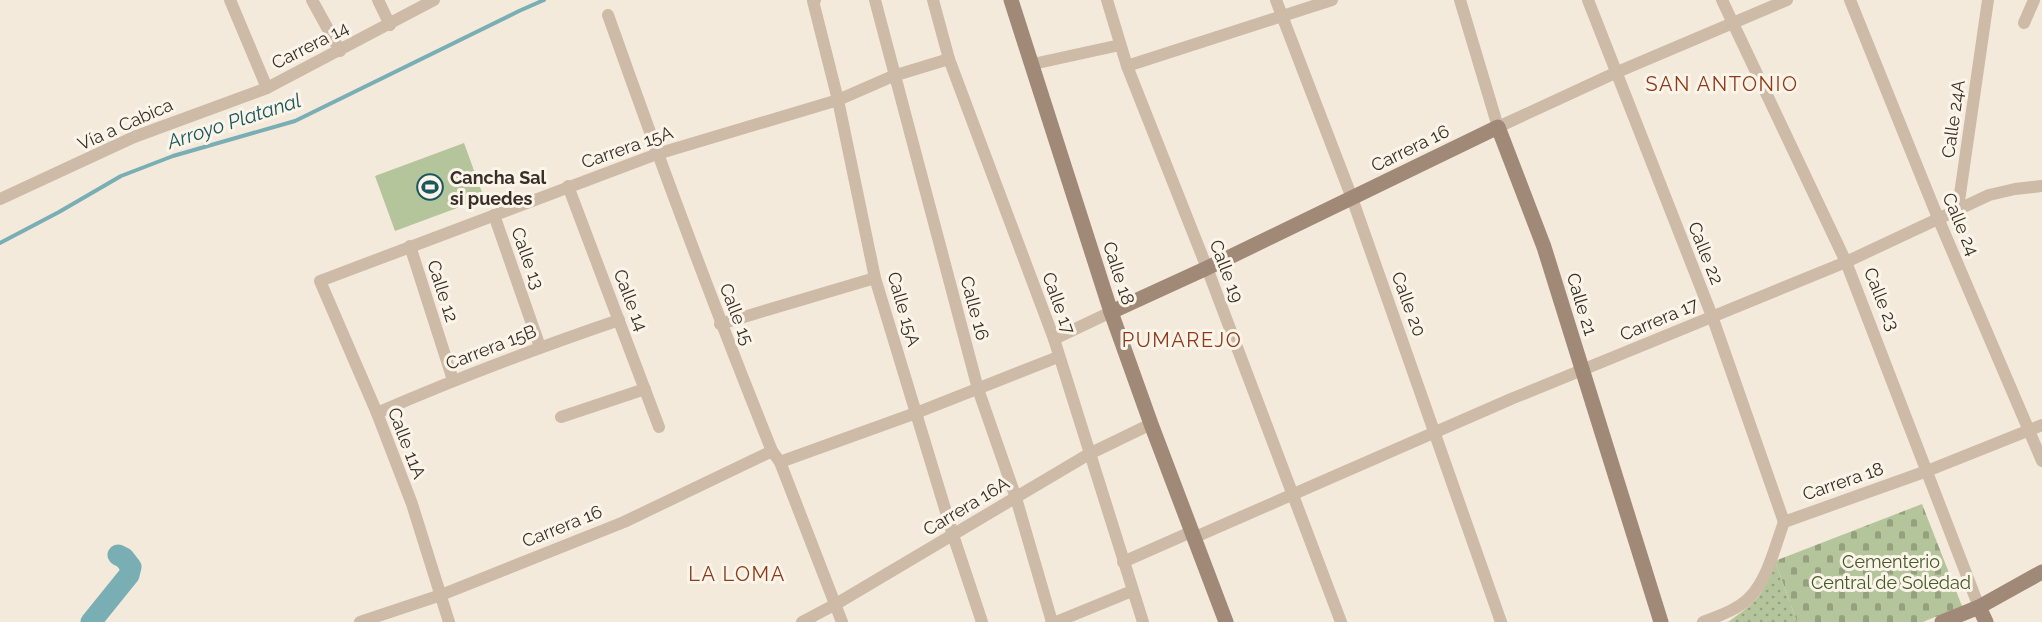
<svg xmlns="http://www.w3.org/2000/svg" width="2042" height="622" font-family="Raleway,sans-serif">
	<style>
		.grass { fill: #b5c59b }
		.cemetery { fill: url(#cemetery-stones) }
		.park { fill: url(#park-dots) }
		.lines { fill: none; stroke-linecap: round; stroke-linejoin: round }
		.stream { stroke: #79afb4; stroke-width: 4 }
		.river { stroke: #79afb4; stroke-width: 21 }
		.street { stroke: #cdbaa7; stroke-width: 12 }
		.secondary { stroke: #a18978; stroke-width: 15 }
		.labels { text-anchor: middle; dominant-baseline: central; stroke-width: 6; stroke-linejoin: round; paint-order: stroke }
		.street-label { font-size: 18px; fill: #392e28; stroke: #fbf4e9 }
		.poi-label { font-size: 18px; font-weight: bold; fill: #392e28; stroke: #fbf4e9; text-anchor: start }
		.park-label { font-size: 18px; fill: #465a2a; stroke: #fbf4e9 }
		.neighbourhood-label { font-size: 20px; letter-spacing: 1.5px; fill: #8f3b1b; stroke: #fbf4e9 }
		.water-label { font-size: 20px; font-style: italic; fill: #1a575f; stroke: #fbf4e9 }
	</style>
	<defs>
		<pattern id="cemetery-stones" width="16" height="16" patternUnits="userSpaceOnUse" patternTransform="scale(1.5)"><rect width="16" height="16" fill="#b5c59b"/><path d="M2 7V4a2 2 0 0 1 4 0v3zM10 15v-3a2 2 0 0 1 4 0v3z" fill="#94a07e"/></pattern>
		<pattern id="park-dots" width="8" height="8" patternUnits="userSpaceOnUse" patternTransform="scale(1.5)"><rect width="8" height="8" fill="#b5c59b"/><path d="M2 2h.1M6 6h.1" fill="none" stroke="#94a07e" stroke-width="1.8" stroke-linecap="round"/></pattern>
	</defs>
	<rect width="100%" height="100%" fill="#f4eadc"/>
	<!-- grass -->
	<path class="grass" d="M464 143 484 198 395 231 375 176Z"/>
	<!-- cemetery -->
	<path class="cemetery" d="M1922 504 1962 606 1923 622H1797L1775 561Z"/>
	<!-- park -->
	<path class="park" d="M1775 561 1797 622H1728C1759 600 1762 597 1775 561Z"/>
	<g class="lines">
		<!-- stream -->
		<path class="stream" d="M0 243 59 212 121 176 173 156 295 121 519 11 544 0"/>
		<!-- river -->
		<path class="river" d="M91 622 129 575 131 567 124 558 118 555"/>
		<!-- street -->
		<g class="street">
			<path d="M230 0 267 88"/>
			<path d="M312 0 340 51"/>
			<path d="M378 0 390 25"/>
			<path d="M815 0 813 1 838 100 875 278 953 535 982 622"/>
			<path d="M875 0 978 389 1016 498 1052 622"/>
			<path d="M933 0 949 59 1054 339 1143 622"/>
			<path d="M1107 0 1127 66 1207 268 1341 622"/>
			<path d="M1276 0 1352 198 1501 622"/>
			<path d="M1460 0 1498 127 1615 73 1787 0"/>
			<path d="M1588 0 1712 316 1784 522"/>
			<path d="M1722 0 1846 262 1979 607"/>
			<path d="M1850 0 1938 218 2042 461"/>
			<path d="M608 15C660 162 714 307 772 451L780 462 842 622"/>
			<path d="M2024 23 2034 0"/>
			<path d="M1033 64 1120 45"/>
			<path d="M1127 66 1332 0"/>
			<path d="M568 186 659 427"/>
			<path d="M0 199 134 137 267 88 434 0"/>
			<path d="M1958 208 1988 0"/>
			<path d="M494 215 540 347"/>
			<path d="M410 246 453 380"/>
			<path d="M720 324 875 278"/>
			<path d="M1054 339 1111 312"/>
			<path d="M377 413C457 378 537 348 619 320"/>
			<path d="M561 417 645 389"/>
			<path d="M780 462 916 413 1058 357"/>
			<path d="M1193 538 1511 399 1846 262 1989 195 2015 189 2042 186"/>
			<path d="M1123 562 1191 532"/>
			<path d="M360 622 441 595 624 522 772 451"/>
			<path d="M449 622 412 504 377 413 320 281 657 154 838 100 893 76 949 59"/>
			<path d="M802 622 836 604 1089 454 1151 424"/>
			<path d="M1056 622 1132 591"/>
			<path d="M1703 622C1718 616 1737 610 1749 598 1768 579 1775 546 1784 522L1927 471 2042 425"/>
		</g>
		<!-- secondary -->
		<g class="secondary">
			<path d="M1011 0 1111 312 1151 424 1226 622"/>
			<path d="M1111 312 1207 268 1498 127 1544 247 1661 622"/>
			<path d="M1979 607 1986 622"/>
			<path d="M1942 622 1979 607 2042 572"/>
		</g>
	</g>
	<!-- icons -->
	<defs>
		<g id="stadium-ring" transform="scale(1.35)"><circle r="9.5" fill="#fbf4e9" stroke="#1a575f" stroke-width="1.5"/><path d="M0-5a6.5 5 0 1 0 0 10a6.5 5 0 1 0 0-10ZM-3.5-1.8h7v3.6h-7Z" fill="#1a575f"/></g>
	</defs>
	<g fill-rule="evenodd">
		<use href="#stadium-ring" x="430" y="187"/>
	</g>
	<g class="labels">
		<!-- street labels -->
		<g class="street-label">
			<text transform="translate(310 45) rotate(-27)">Carrera 14</text>
			<text transform="translate(1953 119) rotate(-82)">Calle 24A</text>
			<text transform="translate(125 124) rotate(-24)">Vía a Cabica</text>
			<text transform="translate(627 147) rotate(-19)">Carrera 15A</text>
			<text transform="translate(1410 148) rotate(-26)">Carrera 16</text>
			<text transform="translate(1961 224) rotate(67)">Calle 24</text>
			<text transform="translate(1706 253) rotate(68)">Calle 22</text>
			<text transform="translate(528 258) rotate(70)">Calle 13</text>
			<text transform="translate(1227 271) rotate(69)">Calle 19</text>
			<text transform="translate(1119 273) rotate(72)">Calle 18</text>
			<text transform="translate(443 291) rotate(72)">Calle 12</text>
			<text transform="translate(1882 299) rotate(68)">Calle 23</text>
			<text transform="translate(631 300) rotate(69)">Calle 14</text>
			<text transform="translate(1059 303) rotate(70)">Calle 17</text>
			<text transform="translate(1409 304) rotate(70)">Calle 20</text>
			<text transform="translate(1582 304) rotate(73)">Calle 21</text>
			<text transform="translate(975 308) rotate(75)">Calle 16</text>
			<text transform="translate(904 309) rotate(74)">Calle 15A</text>
			<text transform="translate(737 314) rotate(69)">Calle 15</text>
			<text transform="translate(1659 319) rotate(-23)">Carrera 17</text>
			<text transform="translate(491 347) rotate(-21)">Carrera 15B</text>
			<text transform="translate(407 443) rotate(69)">Calle 11A</text>
			<text transform="translate(1843 481) rotate(-19)">Carrera 18</text>
			<text transform="translate(966 506) rotate(-31)">Carrera 16A</text>
			<text transform="translate(562 526) rotate(-22)">Carrera 16</text>
		</g>
		<!-- poi labels -->
		<g class="poi-label">
			<text x="450" y="177">Cancha Sal<tspan x="450" dy="21">si puedes</tspan></text>
		</g>
		<!-- park labels -->
		<g class="park-label">
			<text x="1891" y="561">Cementerio<tspan x="1891" dy="21">Central de Soledad</tspan></text>
		</g>
		<!-- neighbourhood labels -->
		<g class="neighbourhood-label">
			<text x="1722" y="84">SAN ANTONIO</text>
			<text x="1182" y="340">PUMAREJO</text>
			<text x="737" y="574">LA LOMA</text>
		</g>
		<!-- water labels -->
		<g class="water-label">
			<text transform="translate(234 121) rotate(-18)">Arroyo Platanal</text>
		</g>
	</g>
</svg>
